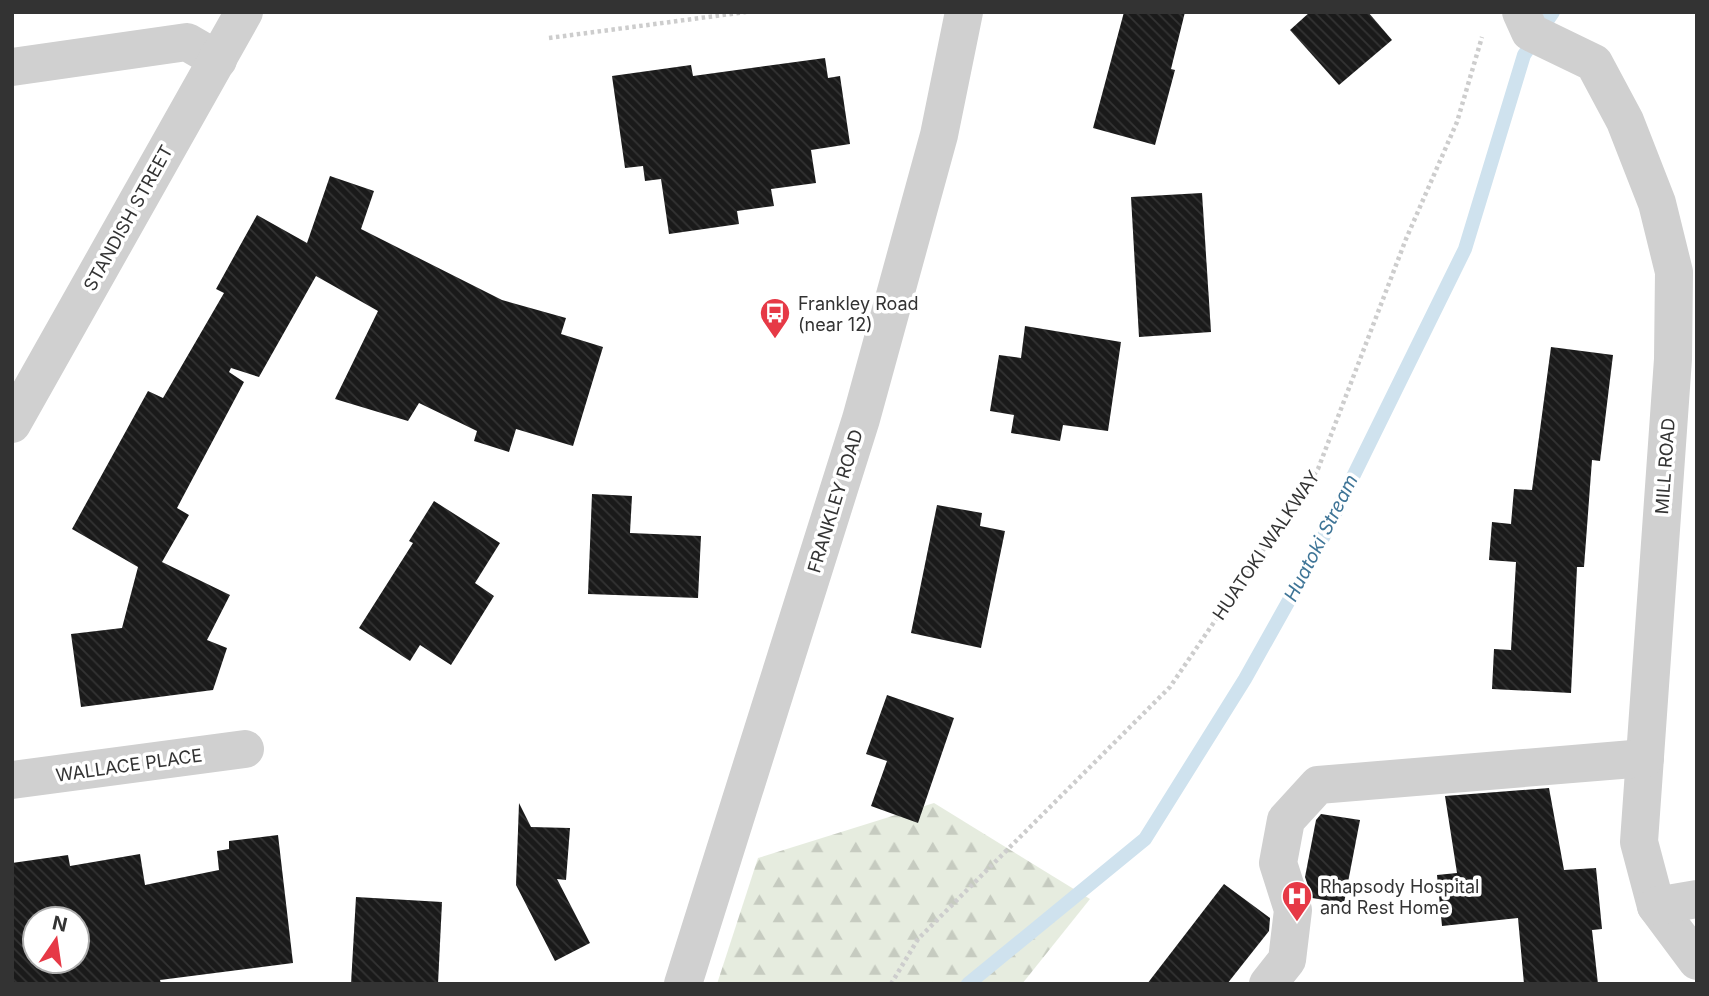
<svg xmlns="http://www.w3.org/2000/svg" width="1709" height="996" font-family="Inter,sans-serif">
	<style>
		.forest { fill: url(#forest-firs) }
		.lines { fill: none; stroke-linecap: round; stroke-linejoin: round }
		.stream { stroke: #cfe2ee; stroke-width: 14 }
		.building { fill: url(#building-back-hatch); fill-rule: evenodd }
		.path { stroke: #cdcdcd; stroke-width: 4.5; stroke-dasharray: 3.5 3.5; stroke-linecap: butt }
		.minor { stroke: #d0d0d0; stroke-width: 38 }
		.labels { text-anchor: middle; dominant-baseline: central; stroke-width: 7; stroke-linejoin: round; paint-order: stroke }
		.street-label { font-size: 18px; fill: #333; stroke: #fff }
		.poi-label { font-size: 18px; fill: #333; stroke: #fff; text-anchor: start }
		.water-label { font-size: 19px; font-style: italic; fill: #3f7597; stroke: #fff }
	</style>
	<defs>
		<pattern id="forest-firs" width="22" height="20" patternUnits="userSpaceOnUse" patternTransform="scale(1.75)"><rect width="22" height="20" fill="#e6ecdf"/><path d="M5 1l3.5 6h-7zM16 11l3.5 6h-7z" fill="#c6cbc0"/></pattern>
		<pattern id="building-back-hatch" width="6" height="6" patternUnits="userSpaceOnUse" patternTransform="scale(1.75)"><rect width="6" height="6" fill="#1a1a1a"/><path d="M-1 5l2 2M0 0l6 6M5-1l2 2" fill="none" stroke="#333"/></pattern>
	</defs>
	<rect width="100%" height="100%" fill="#fff"/>
	<!-- forest -->
	<path class="forest" d="M934 803 1090 899 1022 984H717L758 858Z"/>
	<g class="lines">
		<!-- stream -->
		<path class="stream" d="M968 984 1145 839 1245 679 1315 554 1465 249 1524 55 1553 12"/>
	</g>
	<!-- building -->
	<g class="building">
		<path d="M1124 12H1185L1171 69 1175 70 1155 145 1093 128Z"/>
		<path d="M1310 12H1368L1392 40 1339 85 1290 30Z"/>
		<path d="M825 58 828 78 840 76 850 144 811 150 816 183 771 189 774 206 737 211 739 224 669 234 661 179 645 181 643 166 625 168 612 76 691 65 693 76Z"/>
		<path d="M330 176 374 191 361 229 502 300 566 318 561 334 603 347 573 446 516 429 509 452 474 441 477 431 419 403 408 421 335 399 378 311 316 276 259 377 231 368 229 372 244 382 177 508 189 515 162 562 230 595 207 640 227 648 213 690 81 707 71 634 122 628 138 567 72 529 148 391 163 398 224 293 216 289 257 215 307 243Z"/>
		<path d="M1202 193 1211 332 1139 337 1131 197Z"/>
		<path d="M1025 326 1121 342 1108 431 1063 425 1060 441 1011 433 1014 415 990 411 999 355 1021 358Z"/>
		<path d="M1551 347 1613 355 1600 461 1592 460 1584 567H1577L1571 693 1492 689 1494 649 1511 650 1516 562 1489 560 1492 522 1511 524 1514 489 1532 490Z"/>
		<path d="M592 494 632 496 630 533 701 536 698 598 588 594Z"/>
		<path d="M434 501 500 543 475 583 494 596 451 665 420 645 410 661 359 628 413 543 409 541Z"/>
		<path d="M937 505 982 513 980 526 1005 531 981 648 911 633Z"/>
		<path d="M887 695 954 718 918 823 871 806 887 761 866 754Z"/>
		<path d="M1549 788 1564 870 1596 868 1602 929 1592 930 1598 984H1524L1518 918 1442 926 1437 875 1457 873 1445 796Z"/>
		<path d="M519 803 531 827 570 828 566 880 557 879 590 943 555 961 516 885Z"/>
		<path d="M1321 814 1360 820 1344 903 1312 898 1305 877 1316 820Z"/>
		<path d="M278 835 293 963 160 980 161 984H12V863L68 855 70 866 140 854 145 885 219 870 217 851 229 849V841ZM35 919H77V961H35Z"/>
		<path d="M1224 884 1270 918 1269 931 1227 984H1147Z"/>
		<path d="M356 897 442 902 438 984H351Z"/>
	</g>
	<g class="lines">
		<!-- path -->
		<g class="path">
			<path d="M549 38 746 12"/>
			<path d="M891 984 918 939 1170 687 1318 469 1406 239 1457 122 1482 37"/>
		</g>
		<!-- minor -->
		<g class="minor">
			<path d="M1521 12 1530 32 1594 63 1625 121 1657 203 1674 272 1673 359 1639 842 1656 906 1697 961"/>
			<path d="M12 67 187 42 218 60"/>
			<path d="M12 424 244 12"/>
			<path d="M12 780 245 749"/>
			<path d="M1656 906 1697 899"/>
			<path d="M683 984 861 419 939 135 964 12"/>
			<path d="M1268 984 1287 960 1293 910 1278 863 1286 820 1318 785 1645 758"/>
		</g>
	</g>
	<!-- icons -->
	<defs>
		<g id="bus-pin" transform="scale(1.575)"><path d="M0 17L-7.5 6A9.5 9.5 0 1 1 7.5 6Z" fill="#e63946" stroke="#fff"/><path d="M-5-6H5V4H4V6H2V4H-2V6H-4V4H-5ZM-3.5-4V0h7V-4ZM-3.5 1.2v1.5H-2V1.2ZM2 1.2v1.5H3.5V1.2Z" fill="#fff"/></g>
		<g id="hospital-pin" transform="scale(1.575)"><path d="M0 17L-7.5 6A9.5 9.5 0 1 1 7.5 6Z" fill="#e63946" stroke="#fff"/><path d="M-5-5h3v3.5h4V-5h3V5h-3V1.5h-4V5h-3Z" fill="#fff"/></g>
	</defs>
	<g fill-rule="evenodd">
		<use href="#bus-pin" x="775" y="313"/>
		<use href="#hospital-pin" x="1297" y="896"/>
	</g>
	<g class="labels">
		<!-- street labels -->
		<g class="street-label">
			<text transform="translate(128 218) rotate(-61)">STANDISH STREET</text>
			<text transform="translate(1665 466) rotate(-86)">MILL ROAD</text>
			<text transform="translate(835 501) rotate(-73)">FRANKLEY ROAD</text>
			<text transform="translate(1266 545) rotate(-56)">HUATOKI WALKWAY</text>
			<text transform="translate(129 765) rotate(-8)">WALLACE PLACE</text>
		</g>
		<!-- poi labels -->
		<g class="poi-label">
			<text x="798" y="303">Frankley Road<tspan x="798" dy="21">(near 12)</tspan></text>
			<text x="1320" y="886">Rhapsody Hospital<tspan x="1320" dy="21">and Rest Home</tspan></text>
		</g>
		<!-- water labels -->
		<g class="water-label">
			<text transform="translate(1321 538) rotate(-63)">Huatoki Stream</text>
		</g>
	</g>
	<!-- border -->
	<rect width="1709" height="996" fill="none" stroke="#333333" stroke-width="28"/>
	<!-- north arrow -->
	<g transform="translate(56 940) rotate(13)"><circle r="33" fill="#ffffff" stroke="#adadad" stroke-width="2"/>
	<path d="M0-5L12 26L0 18L-12 26Z" fill="#e63946"/>
	<text y="-10" font-size="19" font-weight="bold" text-anchor="middle" fill="#333333">N</text>
	</g>
</svg>
